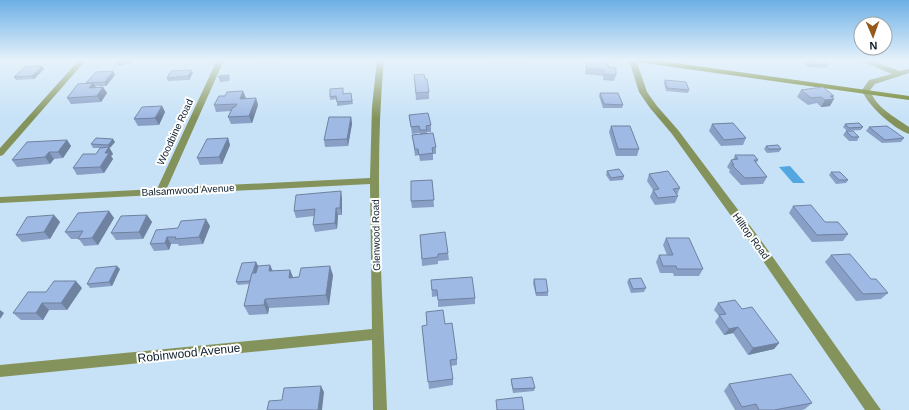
<svg xmlns="http://www.w3.org/2000/svg" width="909" height="410" font-family="Arial,sans-serif">
	<style>
		.water { fill: #52a7e1 }
		.lines { fill: none; stroke-linecap: round; stroke-linejoin: round }
		.minor { fill: #84935b; fill-rule: evenodd }
		.tertiary { fill: #84935b; fill-rule: evenodd }
		.secondary { fill: #5a6e00; fill-rule: evenodd }
		.wall { fill: #899fc5 }
		.shaded-wall { fill: #6f82a0 }
		.building { fill: #9fb9e5; stroke: #6f82a0 }
		.labels { text-anchor: middle; dominant-baseline: central; stroke-width: 4; stroke-linejoin: round; paint-order: stroke }
		.street-label { font-size: 10px; fill: #0c1e2b; stroke: #fff }
		.near-street-label { font-size: 12px; fill: #0c1e2b; stroke: #fff }
	</style>
	<rect width="100%" height="100%" fill="#c7e2f7"/>
	<!-- water -->
	<path class="water" d="M790 166 805 183H793L779 167Z"/>
	<g class="lines">
		<!-- minor -->
		<g class="minor">
			<path d="M217 60H224L167 188 370 178 372 107 377 60H384C373 175 383 295 387 410H373L372 340 0 377V365L372 329 370 184 0 203V197L157 189Z"/>
			<path d="M629 60H636L647 92 657 106 678 130 760 239 881 410H865L752 245 672 134 650 108 639 92Z"/>
			<path d="M859 60H869L900 71 909 69V73L875 84 870 90C876 108 895 117 909 127V134C894 129 867 105 862 90L869 80 892 74Z"/>
		</g>
		<!-- tertiary -->
		<path class="tertiary" d="M79 60H86L3 155 0 156V148Z"/>
		<!-- secondary -->
		<path class="secondary" d="M634 60H654L909 96V100L637 62Z"/>
	</g>
	<!-- wall -->
	<g class="wall">
		<rect x="261" y="60" width="18" height="2"/>
		<path d="M489 60H524L523 63 495 61V62H488Z"/>
		<path d="M587 60 608 67 616 75 614 81 603 80V76L585 74Z"/>
		<path d="M800 60H824L828 65 826 68 807 67Z"/>
		<path d="M42 66 44 69 34 79 16 80 14 77Z"/>
		<path d="M193 73 189 80 168 81 167 78Z"/>
		<path d="M115 75 106 86H95L96 87H103L107 93 101 102 71 104 67 98 86 83Z"/>
		<path d="M229 75 230 78 229 81 220 82 219 78Z"/>
		<path d="M414 75 425 79 429 92V99L416 100Z"/>
		<path d="M665 80 689 90 688 93 666 91 664 83Z"/>
		<path d="M801 90 833 98 830 106 821 107 817 103 808 105 797 97Z"/>
		<path d="M343 91V94L351 93 353 104 337 106V99L330 100V97Z"/>
		<path d="M600 93 623 105 622 108H603L599 96Z"/>
		<path d="M246 98 245 99 256 98 258 105 252 123 231 124 228 117 231 111 216 112 214 105Z"/>
		<path d="M162 106 165 112 159 125 138 126 134 119Z"/>
		<path d="M409 115 431 125V132H427V134L436 147V154H433V160L420 161 419 155 415 156 412 135 420 134V133L412 134Z"/>
		<path d="M351 117 352 124 348 146 325 147 324 140Z"/>
		<path d="M712 124 746 138 743 145 721 146 709 131Z"/>
		<path d="M845 124 863 127 861 130 847 131 843 127Z"/>
		<path d="M611 126 639 149 637 156H616L609 132Z"/>
		<path d="M869 127 904 138 901 142 882 143 866 131Z"/>
		<path d="M846 131 859 137 857 141H849L843 135Z"/>
		<path d="M228 138 230 145 222 164 200 165 197 158Z"/>
		<path d="M67 140 71 146 63 158 54 159 50 164 17 167 12 160Z"/>
		<path d="M115 142 109 148 113 154 111 156 113 159 104 173 77 175 73 168 96 154 100 148H93L91 144Z"/>
		<path d="M766 146 781 149 779 152 767 153 764 149Z"/>
		<path d="M735 155 758 160 756 164 767 177 763 184 741 185 729 172 730 170 727 167 731 160H733Z"/>
		<path d="M607 171 624 176 623 180 610 181 606 175Z"/>
		<path d="M831 172 848 180 846 183 836 184 829 175Z"/>
		<path d="M649 174 680 188 677 195 678 196 675 203 655 205 650 197 653 190 647 181Z"/>
		<path d="M432 180 434 207 412 208 411 201Z"/>
		<path d="M342 198V215H338L337 229 315 232 313 225 314 216 296 218 294 211Z"/>
		<path d="M793 206 825 222 848 234 843 241 812 242 789 213Z"/>
		<path d="M109 211 114 218 98 245 84 246 79 239H71L65 232Z"/>
		<path d="M54 215 60 222 50 239 22 242 16 235Z"/>
		<path d="M147 215 152 222 143 239 116 240 111 233Z"/>
		<path d="M210 226 203 244 179 246 178 244H171L169 250 154 251 150 244 156 230Z"/>
		<path d="M420 235 448 253 449 260 438 261V264L422 266Z"/>
		<path d="M666 238 703 269 699 276H674L673 273H660L656 262 659 255H667L663 245Z"/>
		<path d="M831 255 871 279 888 293 881 299 856 301 825 262Z"/>
		<path d="M256 262 258 266 256 273 270 265 273 271 290 270 293 277 333 275 329 305 269 308 268 314 249 315 244 306 249 284 238 285 236 282Z"/>
		<path d="M120 269 112 286 90 288 87 284Z"/>
		<path d="M534 279 548 292V296H536L533 283Z"/>
		<path d="M629 279 646 288 644 292 631 293 627 282Z"/>
		<path d="M431 280 475 298V304L438 307V296L432 297Z"/>
		<path d="M82 288 67 310H49L43 320H21L13 313 46 292Z"/>
		<path d="M718 303 742 309 779 343 774 349 748 355 733 333 724 335 715 322 719 316 714 310Z"/>
		<path d="M445 324 457 359V365L451 366 453 379V385L429 389 422 326Z"/>
		<path d="M511 379 535 388 534 391 513 393 511 382Z"/>
		<path d="M729 384 812 403 805 409 802 410H735L724 391Z"/>
	</g>
	<!-- shaded-wall -->
	<g class="shaded-wall">
		<path d="M116 60H130L131 63 119 66Z"/>
		<path d="M42 66 44 69 34 79 32 76Z"/>
		<path d="M191 70 193 73 189 80 188 76Z"/>
		<path d="M113 71 115 75 106 86 105 82Z"/>
		<path d="M93 83 97 89 89 88Z"/>
		<path d="M103 87 107 93 101 102 97 96Z"/>
		<path d="M243 91 246 98 242 105 240 99Z"/>
		<path d="M830 96H834L832 99H834L830 106 821 107 825 100Z"/>
		<path d="M256 98 258 105 252 123 249 116Z"/>
		<path d="M162 106 165 112 159 125 155 118Z"/>
		<path d="M351 117 352 124 348 146 347 139Z"/>
		<path d="M228 138 230 145 222 164 219 157Z"/>
		<path d="M113 139 115 142 110 148 108 145Z"/>
		<path d="M67 140 71 146 63 158 58 152Z"/>
		<path d="M109 147 113 154 111 156 113 159 104 173 100 167 105 153Z"/>
		<path d="M49 152 54 159 50 164 45 157Z"/>
		<path d="M341 191 342 198V215L340 208Z"/>
		<path d="M336 208 338 215 337 229 335 223Z"/>
		<path d="M109 211 114 218 98 245 92 238Z"/>
		<path d="M54 215 60 222 50 239 44 232Z"/>
		<path d="M147 215 152 222 143 239 139 232Z"/>
		<path d="M206 219 210 226 203 244 199 237Z"/>
		<path d="M167 237 171 244 169 250 165 243Z"/>
		<path d="M256 262 258 266 253 284 251 281Z"/>
		<path d="M270 265 274 275 269 271Z"/>
		<path d="M117 266 120 269 112 286 109 282Z"/>
		<path d="M330 266 333 275 329 305 326 295Z"/>
		<path d="M290 270 294 280 289 278Z"/>
		<path d="M76 281 82 288 67 310 61 303Z"/>
		<path d="M265 299 269 308 268 314 264 305Z"/>
		<path d="M42 303 49 310 43 320 36 313Z"/>
		<path d="M0 310 4 313 0 319Z"/>
		<path d="M738 327 733 333 724 335 729 329Z"/>
		<path d="M779 343 774 349 748 355 753 348Z"/>
		<path d="M321 386 324 392 322 410H318Z"/>
	</g>
	<!-- building -->
	<g class="building">
		<path d="M587 60 608 63V67L616 68V75L604 74V70L586 68Z"/>
		<path d="M805 60H824L828 65 809 64Z"/>
		<path d="M42 66 32 76 14 77 25 67Z"/>
		<path d="M191 70 188 76 167 78 171 71Z"/>
		<path d="M113 71 105 82 86 83 96 72Z"/>
		<path d="M424 74 425 79H427L429 92 416 93 414 75Z"/>
		<path d="M229 75 228 77 219 78V76Z"/>
		<path d="M665 80 686 82 689 90 667 88Z"/>
		<path d="M93 83 89 88 103 87 97 96 67 98 78 84Z"/>
		<path d="M823 87 834 96H830L834 99 825 100 821 97 811 98 801 90Z"/>
		<path d="M343 88V94L351 93 352 101 337 102 336 96 330 97V89Z"/>
		<path d="M243 91 240 99 256 98 249 116 228 117 233 107H235L237 104 214 105 219 96H225L227 92Z"/>
		<path d="M600 93H618L623 105 604 104Z"/>
		<path d="M162 106 155 118 134 119 142 107Z"/>
		<path d="M428 113 431 125 426 126 427 130H420L419 126 411 127 409 115Z"/>
		<path d="M329 117H351L347 139 324 140Z"/>
		<path d="M733 123 746 138 724 140 712 124Z"/>
		<path d="M859 123 863 127 849 128 845 124Z"/>
		<path d="M611 126H630L639 149H618Z"/>
		<path d="M887 126 904 138 885 140 869 127Z"/>
		<path d="M846 131H853L859 137H852Z"/>
		<path d="M433 133 436 147 432 148 433 153 419 155 418 149H415L412 135Z"/>
		<path d="M96 138 113 139 108 145 91 144Z"/>
		<path d="M228 138 219 157 197 158 207 139Z"/>
		<path d="M67 140 58 152H49L45 157 12 160 27 142Z"/>
		<path d="M778 145 781 149H769L766 146Z"/>
		<path d="M109 147 105 153H109L100 167 73 168 83 154H96L100 148Z"/>
		<path d="M735 155H754L758 160H754L767 177 745 178 732 165H734L731 160 738 159Z"/>
		<path d="M619 169 624 176 611 178 607 171Z"/>
		<path d="M668 171 680 188 673 189 678 196 658 198 653 190 659 189 649 174Z"/>
		<path d="M831 172H840L848 180H839Z"/>
		<path d="M432 180 434 200 411 201V181Z"/>
		<path d="M341 191 340 208H336L335 223 313 225 315 209 294 211 296 195Z"/>
		<path d="M811 205 825 222H838L848 234 817 235 793 206Z"/>
		<path d="M109 211 92 238 78 239 83 231 65 232 78 213Z"/>
		<path d="M54 215 44 232 16 235 27 217Z"/>
		<path d="M147 215 139 232 111 233 121 216Z"/>
		<path d="M206 219 199 237 175 239 176 237H167L165 243 150 244 156 230 178 228 181 221Z"/>
		<path d="M445 232 448 253 438 254V257L422 259 420 235Z"/>
		<path d="M666 238H689L703 269H677L676 266H663L659 255H673Z"/>
		<path d="M850 254 871 279H876L888 293 863 294 831 255Z"/>
		<path d="M256 262 250 281 236 282 242 263Z"/>
		<path d="M270 265 269 271 290 270 289 278 299 277 301 268 330 266 326 295 265 299 264 305 244 306 252 273H256L258 266Z"/>
		<path d="M117 266 109 282 87 284 96 268Z"/>
		<path d="M472 277 475 298 438 300 437 290H432L431 280Z"/>
		<path d="M641 278 646 288 633 289 629 279Z"/>
		<path d="M534 279H546L548 292 536 293Z"/>
		<path d="M54 281H76L61 303H42L36 313H13L28 292H46Z"/>
		<path d="M735 300 742 309 752 307 779 343 753 348 738 327 729 329 719 315 726 314 718 303Z"/>
		<path d="M443 310 445 324 452 323 457 359 450 360 453 379 428 382 422 326 427 325 426 312Z"/>
		<path d="M791 374 812 403 774 410H759L756 404 742 407 729 384Z"/>
		<path d="M532 377 535 388 513 389 511 379Z"/>
		<path d="M321 386 318 410H267L269 401 282 400 284 388Z"/>
		<path d="M522 397 524 410H497L496 400Z"/>
	</g>
	<!-- sky -->
	<linearGradient id="sky" x2="0" y2="1"><stop stop-color="#6cafe5"/><stop offset="0.51" stop-color="#e6f2fb"/><stop offset="1" stop-color="#e6f2fb" stop-opacity="0"/></linearGradient>
	<rect width="909" height="118" fill="url(#sky)"/>
	<g class="labels">
		<!-- street labels -->
		<g class="street-label">
			<text transform="translate(175 132) rotate(-65)">Woodbine Road</text>
			<text transform="translate(188 190) rotate(-3)">Balsamwood Avenue</text>
			<text transform="translate(376 235) rotate(-91)">Glenwood Road</text>
			<text transform="translate(751 236) rotate(54)">Hilltop Road</text>
		</g>
		<!-- near-street labels -->
		<g class="near-street-label">
			<text transform="translate(189 353) rotate(-6)">Robinwood Avenue</text>
		</g>
	</g>
	<!-- north arrow -->
	<g transform="translate(873 36) rotate(178)"><circle r="19" fill="#ffffff" stroke="#9ea5aa"/>
	<path d="M0-3L7 15L0 10L-7 15Z" fill="#95591b"/>
	<text y="-6" font-size="11" font-weight="bold" text-anchor="middle" fill="#0c1e2b">N</text>
	</g>
</svg>
